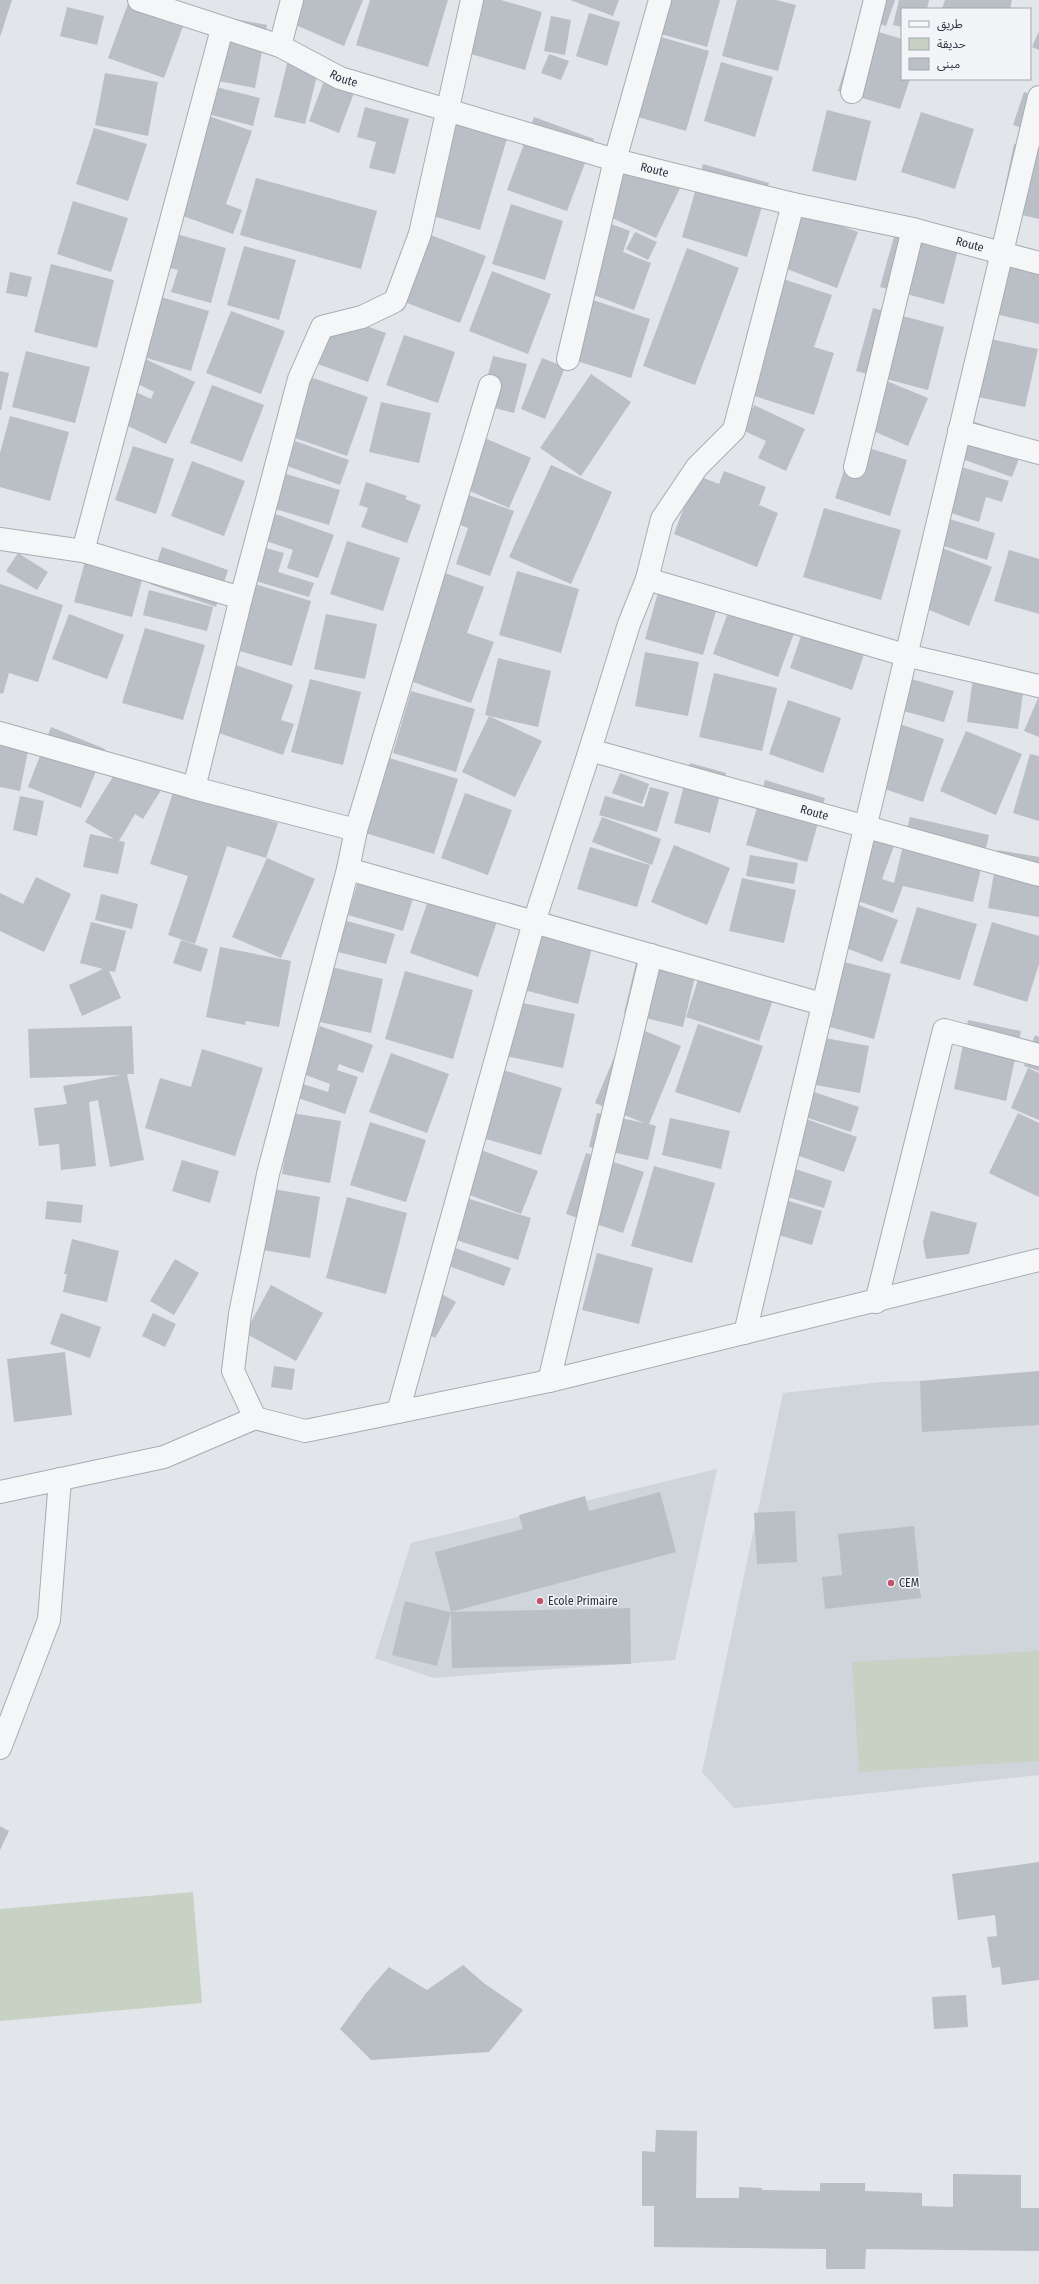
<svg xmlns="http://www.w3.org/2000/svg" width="1039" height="2284" font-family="'Fira Sans Condensed','Noto Sans Arabic',sans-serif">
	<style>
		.built { fill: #d0d4db }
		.green { fill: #c8d2c4 }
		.building { fill: #babfc5 }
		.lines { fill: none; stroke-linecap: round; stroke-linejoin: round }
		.street-casing { stroke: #a8acb3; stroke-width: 24 }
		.street { stroke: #f4f6f8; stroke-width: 22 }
		.poi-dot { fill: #c25368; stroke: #f2f4f7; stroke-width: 1.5 }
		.labels { text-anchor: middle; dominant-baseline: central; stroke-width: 3; stroke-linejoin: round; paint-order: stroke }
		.street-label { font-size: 12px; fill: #2c3440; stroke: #f2f4f7 }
		.poi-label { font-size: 12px; fill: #2c3440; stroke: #f2f4f7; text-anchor: start }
	</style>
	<rect width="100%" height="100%" fill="#e2e5e9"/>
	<!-- built -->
	<g class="built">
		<path d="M1039 1371V1775L734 1808 702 1772 783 1393 881 1382 920 1381Z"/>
		<path d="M717 1469 675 1660 433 1678 375 1658 411 1543Z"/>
	</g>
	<!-- green -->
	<g class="green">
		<path d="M1039 1651V1761L859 1772 852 1662Z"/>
		<path d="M193 1892 202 2003 0 2021V1909Z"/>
	</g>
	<!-- building -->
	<g class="building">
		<path d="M0 0H12L0 37Z"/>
		<path d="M292 0H363L344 46 284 20Z"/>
		<path d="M370 0H448L428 67 356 45Z"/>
		<path d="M480 0H501L542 12 525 70 464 52Z"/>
		<path d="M570 0H619L613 16Z"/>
		<path d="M663 0H720L707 47 654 32Z"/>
		<path d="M737 0H776L796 5 778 71 722 56Z"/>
		<path d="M868 0H895L886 26 862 18Z"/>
		<path d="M899 0H929L927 9H902V27L893 25Z"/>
		<path d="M945 0H1012L1010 9H942Z"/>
		<path d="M129 1 185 21 164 78 108 58Z"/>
		<path d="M67 7 104 16 97 45 60 36Z"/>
		<path d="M589 13 620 22 607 66 576 56Z"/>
		<path d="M219 16 267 25 255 88 208 79Z"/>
		<path d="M551 16 571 20 565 55 544 51Z"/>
		<path d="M858 26 902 39V79H910L900 109 838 91Z"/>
		<path d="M1039 31V50L1032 47Z"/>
		<path d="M654 35 709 51 686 131 631 115Z"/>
		<path d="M549 54 569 61 561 80 541 73Z"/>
		<path d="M289 56 320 64 305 124 274 117Z"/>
		<path d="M331 62 361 74 339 133 309 121Z"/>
		<path d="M721 62 773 77 755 137 704 121Z"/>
		<path d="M105 73 158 82 148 136 95 125Z"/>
		<path d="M204 84 260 98 253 126 197 111Z"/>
		<path d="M1024 92 1039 97V133L1013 125Z"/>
		<path d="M365 107 409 119 395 174 369 168 376 142 357 137Z"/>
		<path d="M827 110 871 121 856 181 812 171Z"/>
		<path d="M921 112 974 129 955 189 901 172Z"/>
		<path d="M203 114 252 131 226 204 242 210 233 234 169 211Z"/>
		<path d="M447 117 508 135 480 230 430 215Z"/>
		<path d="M534 117 594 139 567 211 507 190Z"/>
		<path d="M94 128 147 144 128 201 76 184Z"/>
		<path d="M1014 144 1039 149V219L1000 210Z"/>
		<path d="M628 154 684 180 656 238 601 213Z"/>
		<path d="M703 164 769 183 747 257 682 237Z"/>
		<path d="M256 178 377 211 361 269 240 235Z"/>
		<path d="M73 201 128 218 111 272 57 254Z"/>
		<path d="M511 204 563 221 545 280 492 264Z"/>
		<path d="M800 211 858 232 837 288 779 266Z"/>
		<path d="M606 222 630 231 623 252 651 263 634 310 580 290Z"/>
		<path d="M166 231 226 248 211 303 171 292 178 270 156 264Z"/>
		<path d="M635 232 657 242 648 260 626 249Z"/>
		<path d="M425 233 486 256 460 323 399 300Z"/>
		<path d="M895 233 958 250 944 304 880 287Z"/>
		<path d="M244 246 296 260 279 320 227 305Z"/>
		<path d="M687 248 739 268 695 385 643 366Z"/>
		<path d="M993 259 1039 269V324L982 311Z"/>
		<path d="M51 264 114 280 97 348 34 332Z"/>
		<path d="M492 271 551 294 528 354 469 331Z"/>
		<path d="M10 272 32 277 27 297 6 293Z"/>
		<path d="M780 278 832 295 814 347 834 353 814 415 742 392Z"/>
		<path d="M154 295 209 311 191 371 137 355Z"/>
		<path d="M584 297 650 319 631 378 564 357Z"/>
		<path d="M873 308 944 327 928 390 856 371Z"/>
		<path d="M231 311 285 331 261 394 206 373Z"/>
		<path d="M330 313 386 333 368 382 312 362Z"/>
		<path d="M404 335 455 352 438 403 386 385Z"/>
		<path d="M976 336 1038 349 1025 407 964 394Z"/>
		<path d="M26 351 90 367 75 423 12 407Z"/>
		<path d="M493 356 527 364 514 413 480 404Z"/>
		<path d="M141 357 195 382 166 444 111 418 125 387 151 399 154 392 130 380Z"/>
		<path d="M542 358 565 367 545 419 521 409Z"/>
		<path d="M0 371 9 373 1 410H0Z"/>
		<path d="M591 374 631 402 581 476 540 448Z"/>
		<path d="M310 377 368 397 347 456 289 436Z"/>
		<path d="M877 377 928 398 908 446 857 424Z"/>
		<path d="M212 385 264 405 242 462 190 443Z"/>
		<path d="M381 402 431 413 419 463 369 452Z"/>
		<path d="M754 405 805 429 786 471 758 458 766 441 742 430Z"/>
		<path d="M10 416 69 432 50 501 0 487V453Z"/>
		<path d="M967 419 1026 440 1012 477 954 456Z"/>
		<path d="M478 435 531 458 509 508 456 485Z"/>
		<path d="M295 441 349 460 340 485 287 466Z"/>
		<path d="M853 443 907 460 890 516 835 498Z"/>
		<path d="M133 446 174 459 156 514 115 500Z"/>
		<path d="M192 461 245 481 224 536 171 516Z"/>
		<path d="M951 464 1009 481 1002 502 986 497 979 522 938 509Z"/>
		<path d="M551 465 612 492 571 584 509 557Z"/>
		<path d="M724 471 766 487 759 505 778 513 757 567 674 534 696 475 719 484Z"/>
		<path d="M286 474 340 490 329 525 275 509Z"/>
		<path d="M366 482 407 496 405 499 421 505 407 543 361 527 368 508 359 505Z"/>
		<path d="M460 492 514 511 490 576 456 564 468 528 450 521Z"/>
		<path d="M824 508 901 530 881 600 803 577Z"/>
		<path d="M273 513 334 535 318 578 287 568 293 550 263 540Z"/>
		<path d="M940 516 995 533 987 560 931 542Z"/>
		<path d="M347 541 400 558 383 611 330 594Z"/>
		<path d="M90 543 148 558 132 617 74 602Z"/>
		<path d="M937 546 992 567 969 626 914 604Z"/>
		<path d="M162 547 228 570 216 607 150 584Z"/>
		<path d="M262 547 284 553 278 572 314 583 309 597 252 580Z"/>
		<path d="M1009 550 1039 559V614L994 601Z"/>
		<path d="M18 553 48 572 37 590 6 571Z"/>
		<path d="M517 571 579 589 561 653 499 635Z"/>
		<path d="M445 573 484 587 467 633 494 642 471 703 405 679Z"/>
		<path d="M662 578 721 594 703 655 645 639Z"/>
		<path d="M0 584 63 605 38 682 9 673 3 694 0 693Z"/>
		<path d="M255 584 311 601 292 666 236 650Z"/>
		<path d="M149 590 213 607 207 631 143 615Z"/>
		<path d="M735 593 800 617 778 677 713 654Z"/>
		<path d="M69 614 124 635 107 679 52 659Z"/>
		<path d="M326 614 377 624 365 679 314 669Z"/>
		<path d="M145 628 205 645 183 720 122 703Z"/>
		<path d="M802 633 864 654 852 690 790 668Z"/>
		<path d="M645 652 699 662 688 716 635 706Z"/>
		<path d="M498 658 551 671 538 727 485 715Z"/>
		<path d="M233 664 293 685 281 720 294 724 283 755 210 730Z"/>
		<path d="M714 673 777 688 762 751 699 737Z"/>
		<path d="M904 677 954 691 944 722 896 709Z"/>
		<path d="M973 678 1024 686 1018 729 967 722Z"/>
		<path d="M310 679 361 692 343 765 291 752Z"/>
		<path d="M411 691 475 709 456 772 393 753Z"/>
		<path d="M1039 696V737L1024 731Z"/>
		<path d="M788 700 841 718 823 773 769 754Z"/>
		<path d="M489 716 542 741 515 797 462 772Z"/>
		<path d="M891 721 944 739 923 802 870 784Z"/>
		<path d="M51 727 105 749 81 808 28 787Z"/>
		<path d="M966 731 1022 754 996 815 940 791Z"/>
		<path d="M0 740 29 746 20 791 0 787Z"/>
		<path d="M1030 754 1039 756V821L1013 813Z"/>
		<path d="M125 757 166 782 143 819 135 814 119 841 125 842 118 874 83 867 90 834 114 839 85 822Z"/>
		<path d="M386 757 458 779 434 854 362 832Z"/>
		<path d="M690 763 726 773 710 833 674 823Z"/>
		<path d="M620 773 649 784 642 804 612 793Z"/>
		<path d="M765 780 825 798 807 862 746 845Z"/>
		<path d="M650 787 669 792 657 832 599 815 605 796 644 807Z"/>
		<path d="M174 789 278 823 266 858 227 846 195 944 168 935 188 876 150 864Z"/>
		<path d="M465 793 512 810 488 875 441 858Z"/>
		<path d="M20 796 44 801 37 836 13 830Z"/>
		<path d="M602 817 661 839 652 865 592 842Z"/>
		<path d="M867 817 900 829 882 879 894 883 910 817 989 835 973 902 903 886 893 913 840 895Z"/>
		<path d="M674 845 730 868 707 925 651 902Z"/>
		<path d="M590 847 650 865 637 907 577 889Z"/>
		<path d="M998 850 1039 857V917L988 908Z"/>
		<path d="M750 855 798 863 794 884 746 876Z"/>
		<path d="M267 858 315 879 281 958 232 937Z"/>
		<path d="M362 868 417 885 403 931 348 915Z"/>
		<path d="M36 877 71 894 44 952 0 931V893L23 904Z"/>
		<path d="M742 878 796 890 784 943 729 931Z"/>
		<path d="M433 886 501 910 478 977 410 953Z"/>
		<path d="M101 894 138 904 132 929 95 920Z"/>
		<path d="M843 899 898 920 882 962 828 941Z"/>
		<path d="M917 907 977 924 960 980 900 963Z"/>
		<path d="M343 920 395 934 386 964 334 951Z"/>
		<path d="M91 922 126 931 115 972 109 971 121 998 82 1016 69 985 103 969 80 963Z"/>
		<path d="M992 922 1039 936V964L1027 1002 973 985Z"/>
		<path d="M537 926 594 940 578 1004 520 989Z"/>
		<path d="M181 940 208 949 201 972 173 963Z"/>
		<path d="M220 947 291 961 279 1027 246 1021 245 1025 206 1017Z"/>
		<path d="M638 954 697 968 683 1027 624 1013Z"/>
		<path d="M705 958 779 982 759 1041 686 1017Z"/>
		<path d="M836 960 891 974 874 1039 819 1024Z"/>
		<path d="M327 966 383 979 371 1033 315 1021Z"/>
		<path d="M405 971 473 990 453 1059 385 1039Z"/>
		<path d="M518 1002 575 1014 563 1068 506 1056Z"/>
		<path d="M968 1020 1021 1031 1006 1101 954 1089Z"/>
		<path d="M628 1024 681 1046 649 1124 656 1126 648 1160 589 1147 597 1113 644 1123 595 1103Z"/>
		<path d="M698 1024 763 1046 740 1113 675 1092Z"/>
		<path d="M132 1026 134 1074H127L144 1160 110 1167 98 1100 89 1102 96 1166 61 1170 59 1144 39 1146 34 1108 67 1104 63 1086 121 1075 30 1078 28 1029Z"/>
		<path d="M320 1026 373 1045 363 1073 339 1064 337 1070 358 1077 345 1114 298 1098 303 1084 328 1092 330 1084 303 1074Z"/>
		<path d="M808 1035 869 1046 860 1093 799 1082Z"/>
		<path d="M1035 1035 1039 1037V1071L1024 1066Z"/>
		<path d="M202 1049 263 1068 235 1156 145 1128 160 1078 191 1087Z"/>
		<path d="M391 1053 449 1074 427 1133 369 1112Z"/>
		<path d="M1028 1068 1039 1073V1120L1011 1108Z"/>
		<path d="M503 1070 562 1088 541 1155 482 1138Z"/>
		<path d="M799 1087 859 1107 851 1132 790 1112Z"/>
		<path d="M292 1113 341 1121 330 1183 282 1174Z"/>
		<path d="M1018 1113 1039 1123V1197L989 1173Z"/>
		<path d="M670 1118 730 1131 721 1169 662 1155Z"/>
		<path d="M806 1119 857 1137 844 1172 794 1154Z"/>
		<path d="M370 1122 426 1140 406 1202 350 1185Z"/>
		<path d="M481 1150 538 1171 521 1214 464 1193Z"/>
		<path d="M586 1153 644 1172 623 1233 566 1214Z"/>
		<path d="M182 1160 219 1171 210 1203 172 1191Z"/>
		<path d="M780 1164 832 1181 824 1208 771 1192Z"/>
		<path d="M654 1166 715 1183 692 1263 631 1246Z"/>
		<path d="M273 1189 320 1197 310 1258 263 1250Z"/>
		<path d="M769 1195 822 1211 812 1245 759 1229Z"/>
		<path d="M347 1197 407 1213 386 1294 326 1278Z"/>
		<path d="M463 1197 531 1218 518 1260 450 1238Z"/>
		<path d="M47 1201 83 1205 81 1223 45 1219Z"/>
		<path d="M931 1211 977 1223 969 1254 926 1259 923 1242Z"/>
		<path d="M72 1239 119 1251 107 1302 63 1292 67 1274H64Z"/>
		<path d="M450 1246 511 1268 504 1286 443 1264Z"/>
		<path d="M597 1253 653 1268 639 1324 582 1310Z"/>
		<path d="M175 1259 199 1273 174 1315 150 1301Z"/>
		<path d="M271 1285 323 1313 296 1361 245 1333Z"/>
		<path d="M438 1292 456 1302 435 1338 418 1328Z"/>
		<path d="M61 1313 101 1327 90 1358 50 1344Z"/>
		<path d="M153 1313 176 1324 165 1347 142 1336Z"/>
		<path d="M65 1352 72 1415 14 1422 7 1359Z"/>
		<path d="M274 1366 295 1369 292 1390 271 1387Z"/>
		<path d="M1039 1371V1425L922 1432 920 1381Z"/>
		<path d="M660 1492 676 1552 451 1612 435 1552 523 1529 519 1515 585 1496 589 1511Z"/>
		<path d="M795 1511 797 1562 757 1564 754 1513Z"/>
		<path d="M914 1526 921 1598 825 1609 822 1577 842 1575 838 1534Z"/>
		<path d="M405 1601 449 1612 630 1608 631 1664 452 1668 451 1612 437 1666 392 1655Z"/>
		<path d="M0 1826 9 1831 0 1850Z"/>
		<path d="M1039 1862V1980L1002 1985 1000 1967 992 1968 987 1937 997 1936 995 1915 958 1920 952 1874Z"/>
		<path d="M463 1965 485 1984 523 2010 489 2052 371 2060 340 2029 367 1992 389 1967 427 1990Z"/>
		<path d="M966 1995 968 2027 934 2029 932 1997Z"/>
		<path d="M656 2130 697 2131 696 2198H739V2187L762 2188V2190L820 2191V2183H865V2191L922 2193V2206L953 2207V2174L1021 2175V2208H1039V2251L866 2249 865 2269H826V2249L654 2247V2206H642V2151L655 2152Z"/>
	</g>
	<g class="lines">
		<!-- street casing -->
		<g class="street-casing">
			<g id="street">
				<path id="s1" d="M139 0 280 46 340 78 615 160 793 204 913 229 1039 263"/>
				<path d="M280 46 292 0"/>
				<path d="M852 92 875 0"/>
				<path d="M568 359 615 160 660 0"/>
				<path d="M490 386 356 830 348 869 268 1174 240 1314 233 1371 255 1418 305 1431 398 1412 549 1381 1039 1260"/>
				<path d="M959 431 1039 453"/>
				<path d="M855 467 913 229"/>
				<path d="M0 539 83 551 241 598"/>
				<path d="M83 551 222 29"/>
				<path d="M647 579 905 655 1039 686"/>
				<path d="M0 733 194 788 356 830"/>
				<path id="s2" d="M590 750 1039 875"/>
				<path d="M194 788 241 598 299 379 322 327 362 317 395 301 420 234 472 0"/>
				<path d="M348 869 822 1004"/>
				<path d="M876 1302 944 1030 1039 1055"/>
				<path d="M745 1333 1039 97"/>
				<path d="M549 1381 651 955"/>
				<path d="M398 1412 534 922 590 750 629 624 647 579 662 519 697 467 734 430 793 204"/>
				<path d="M0 1492 164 1457 255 1418"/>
				<path d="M0 1748 49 1620 60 1479"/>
			</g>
		</g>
		<!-- street -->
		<use href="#street" class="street"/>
	</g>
	<!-- markers -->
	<g class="poi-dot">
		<circle cx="891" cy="1583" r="4"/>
		<circle cx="540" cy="1601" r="4"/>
	</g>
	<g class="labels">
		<!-- street labels -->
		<g class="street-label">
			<text stroke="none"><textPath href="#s1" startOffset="220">Route</textPath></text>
			<text stroke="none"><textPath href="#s1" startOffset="544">Route</textPath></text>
			<text stroke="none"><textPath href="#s1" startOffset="868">Route</textPath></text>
			<text stroke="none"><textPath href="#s2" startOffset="233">Route</textPath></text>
		</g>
		<!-- poi labels -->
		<g class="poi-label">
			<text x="899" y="1583">CEM</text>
			<text x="548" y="1601">Ecole Primaire</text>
		</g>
	</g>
	<!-- legend -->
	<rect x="901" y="8" width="130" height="72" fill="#f2f4f7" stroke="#a3a7ae"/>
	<rect x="909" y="21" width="20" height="6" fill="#f4f6f8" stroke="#a3a7ae"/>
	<text x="937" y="28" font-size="12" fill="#2c3440">طريق</text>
	<rect x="909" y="38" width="20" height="12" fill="#c8d2c4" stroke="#a3a7ae"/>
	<text x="937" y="48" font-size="12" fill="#2c3440">حديقة</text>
	<rect x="909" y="58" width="20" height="12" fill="#babfc5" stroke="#a3a7ae"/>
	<text x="937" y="68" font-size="12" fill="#2c3440">مبنى</text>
</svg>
